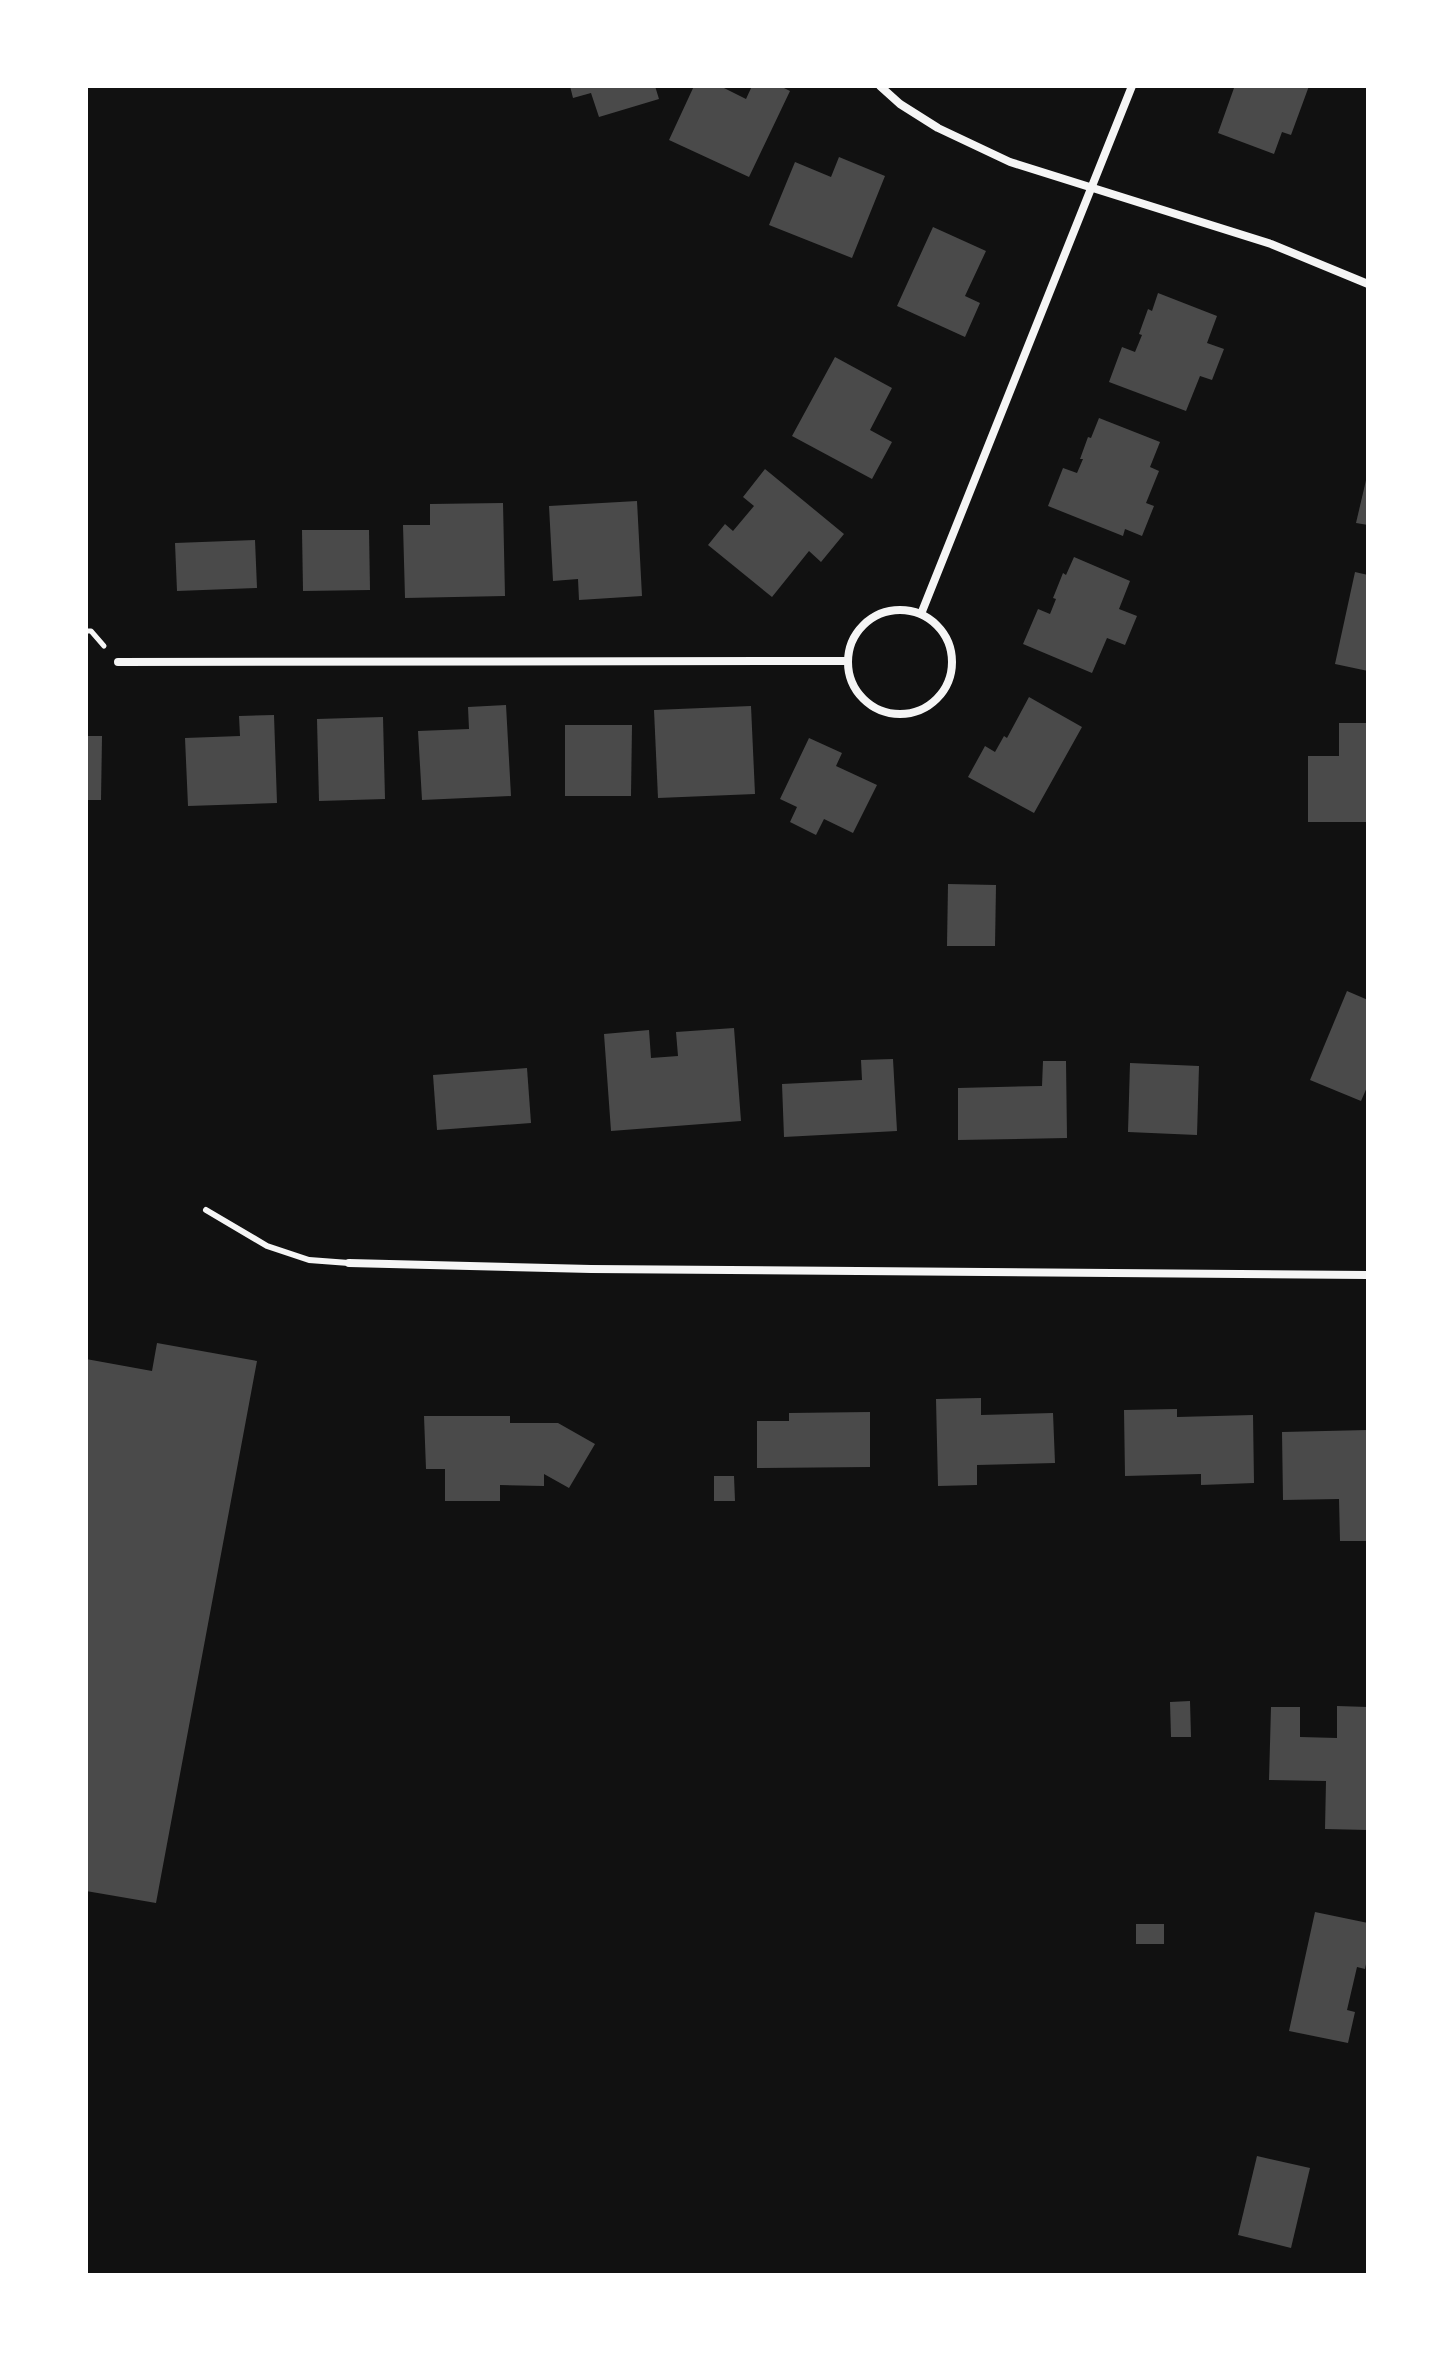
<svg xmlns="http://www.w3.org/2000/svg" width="1454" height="2361" font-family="Inter,sans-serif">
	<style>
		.building { fill: #4a4a4a }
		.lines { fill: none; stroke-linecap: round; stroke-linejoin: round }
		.path { stroke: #f5f5f5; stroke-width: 5 }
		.service { stroke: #f5f5f5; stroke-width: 6 }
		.minor { stroke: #f5f5f5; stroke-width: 8 }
	</style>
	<rect width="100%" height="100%" fill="#111"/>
	<!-- building -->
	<g class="building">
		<path d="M570 86H655L659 99 599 117 591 93 573 98Z"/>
		<path d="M694 86H720L746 99 752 86H780L790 91 749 177 669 140Z"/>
		<path d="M1228 86H1309L1291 135 1282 132 1274 154 1218 133 1234 88Z"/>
		<path d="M839 157 885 176 852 258 769 225 795 162 831 177Z"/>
		<path d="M933 227 986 251 965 296 980 303 965 337 897 306Z"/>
		<path d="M1158 293 1217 316 1207 343 1224 349 1212 380 1200 376 1186 411 1109 382 1122 347 1135 352 1142 335 1139 334 1148 309 1152 311Z"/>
		<path d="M835 357 892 388 870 430 892 442 872 479 792 436Z"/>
		<path d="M1099 418 1160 442 1150 467 1159 471 1146 503 1154 506 1142 536 1125 529 1123 536 1048 506 1063 468 1077 473 1083 459H1080L1088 437 1091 438Z"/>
		<path d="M765 469 844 534 821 562 809 551 772 597 708 545 725 524 733 531 754 506 743 497Z"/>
		<path d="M1367 476H1368V525L1356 523Z"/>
		<path d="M637 501 642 596 579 600 578 579 553 581 549 506Z"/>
		<path d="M503 503 505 596 405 598 403 525H430V504Z"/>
		<path d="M302 530H369L370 590 303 591Z"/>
		<path d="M255 540 257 588 177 591 175 543Z"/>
		<path d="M1074 557 1130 581 1119 609 1137 616 1125 645 1107 638 1092 673 1023 644 1038 609 1050 614 1056 599 1053 598 1063 573 1066 575Z"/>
		<path d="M1355 572 1368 575V671L1335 664Z"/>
		<path d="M1029 697 1082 727 1034 813 968 777 985 746 995 752 1004 736 1007 738Z"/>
		<path d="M506 705 511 796 422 800 418 731 469 729 468 707Z"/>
		<path d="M751 706 755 794 658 798 654 710Z"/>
		<path d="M274 715 277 803 188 806 185 738 240 736 239 716Z"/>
		<path d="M383 717 385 799 319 801 317 719Z"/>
		<path d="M1339 723H1368V822H1308V756H1339Z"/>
		<path d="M565 725H632L631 796H565Z"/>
		<path d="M86 736H102L101 800H86Z"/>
		<path d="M809 738 842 753 836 766 877 785 853 833 824 819 816 835 790 822 797 807 780 799Z"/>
		<path d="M948 884 996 885 995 946H947Z"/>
		<path d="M1347 991 1368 1000V1085L1361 1101 1310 1080Z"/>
		<path d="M734 1028 741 1121 611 1131 604 1034 649 1030 651 1058 678 1056 676 1032Z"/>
		<path d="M893 1059 897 1131 784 1137 782 1084 862 1080 861 1060Z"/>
		<path d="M1043 1061H1066L1067 1138 958 1140V1088L1042 1086Z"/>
		<path d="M1130 1063 1199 1066 1197 1135 1128 1132Z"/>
		<path d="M527 1068 531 1123 437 1130 433 1075Z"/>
		<path d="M157 1343 257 1361 156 1903 86 1891V1359L152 1371Z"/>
		<path d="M981 1398V1415L1053 1413 1055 1463 977 1465V1485L938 1486 936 1399Z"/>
		<path d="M1177 1409V1417L1253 1415 1254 1483 1201 1485V1474L1125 1476 1124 1410Z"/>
		<path d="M870 1412V1467L757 1468V1421H789V1413Z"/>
		<path d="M424 1416H510V1423H558L595 1444 569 1488 544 1474V1486L500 1485V1501H445V1469H426Z"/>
		<path d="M1368 1430V1541H1340L1339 1499 1283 1500 1282 1432Z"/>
		<path d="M714 1476H734L735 1501H714Z"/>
		<path d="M1190 1701 1191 1737H1171L1170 1702Z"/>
		<path d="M1337 1706 1368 1707V1830L1325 1829 1326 1781 1269 1780 1271 1707H1300V1737L1337 1738Z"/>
		<path d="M1315 1912 1368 1923V1954L1365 1969 1357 1967 1347 2010 1355 2012 1348 2043 1289 2031Z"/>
		<rect x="1136" y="1924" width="28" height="20"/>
		<path d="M1257 2156 1310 2168 1291 2248 1238 2235Z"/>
	</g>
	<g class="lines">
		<!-- path -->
		<path class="path" d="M86 631H91L104 646"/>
		<!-- service -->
		<path class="service" d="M206 1210 267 1246 309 1260 349 1263"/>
		<!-- minor -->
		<g class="minor">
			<path d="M880 86 900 104 938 128 1010 162 1271 244 1368 284"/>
			<circle cx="900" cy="662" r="52"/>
			<path d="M921 614 1132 86"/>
			<path d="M118 662 847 661"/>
			<path d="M349 1263 591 1269 1368 1275"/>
		</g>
	</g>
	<!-- border -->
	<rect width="1454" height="2361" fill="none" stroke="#ffffff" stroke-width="176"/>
</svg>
